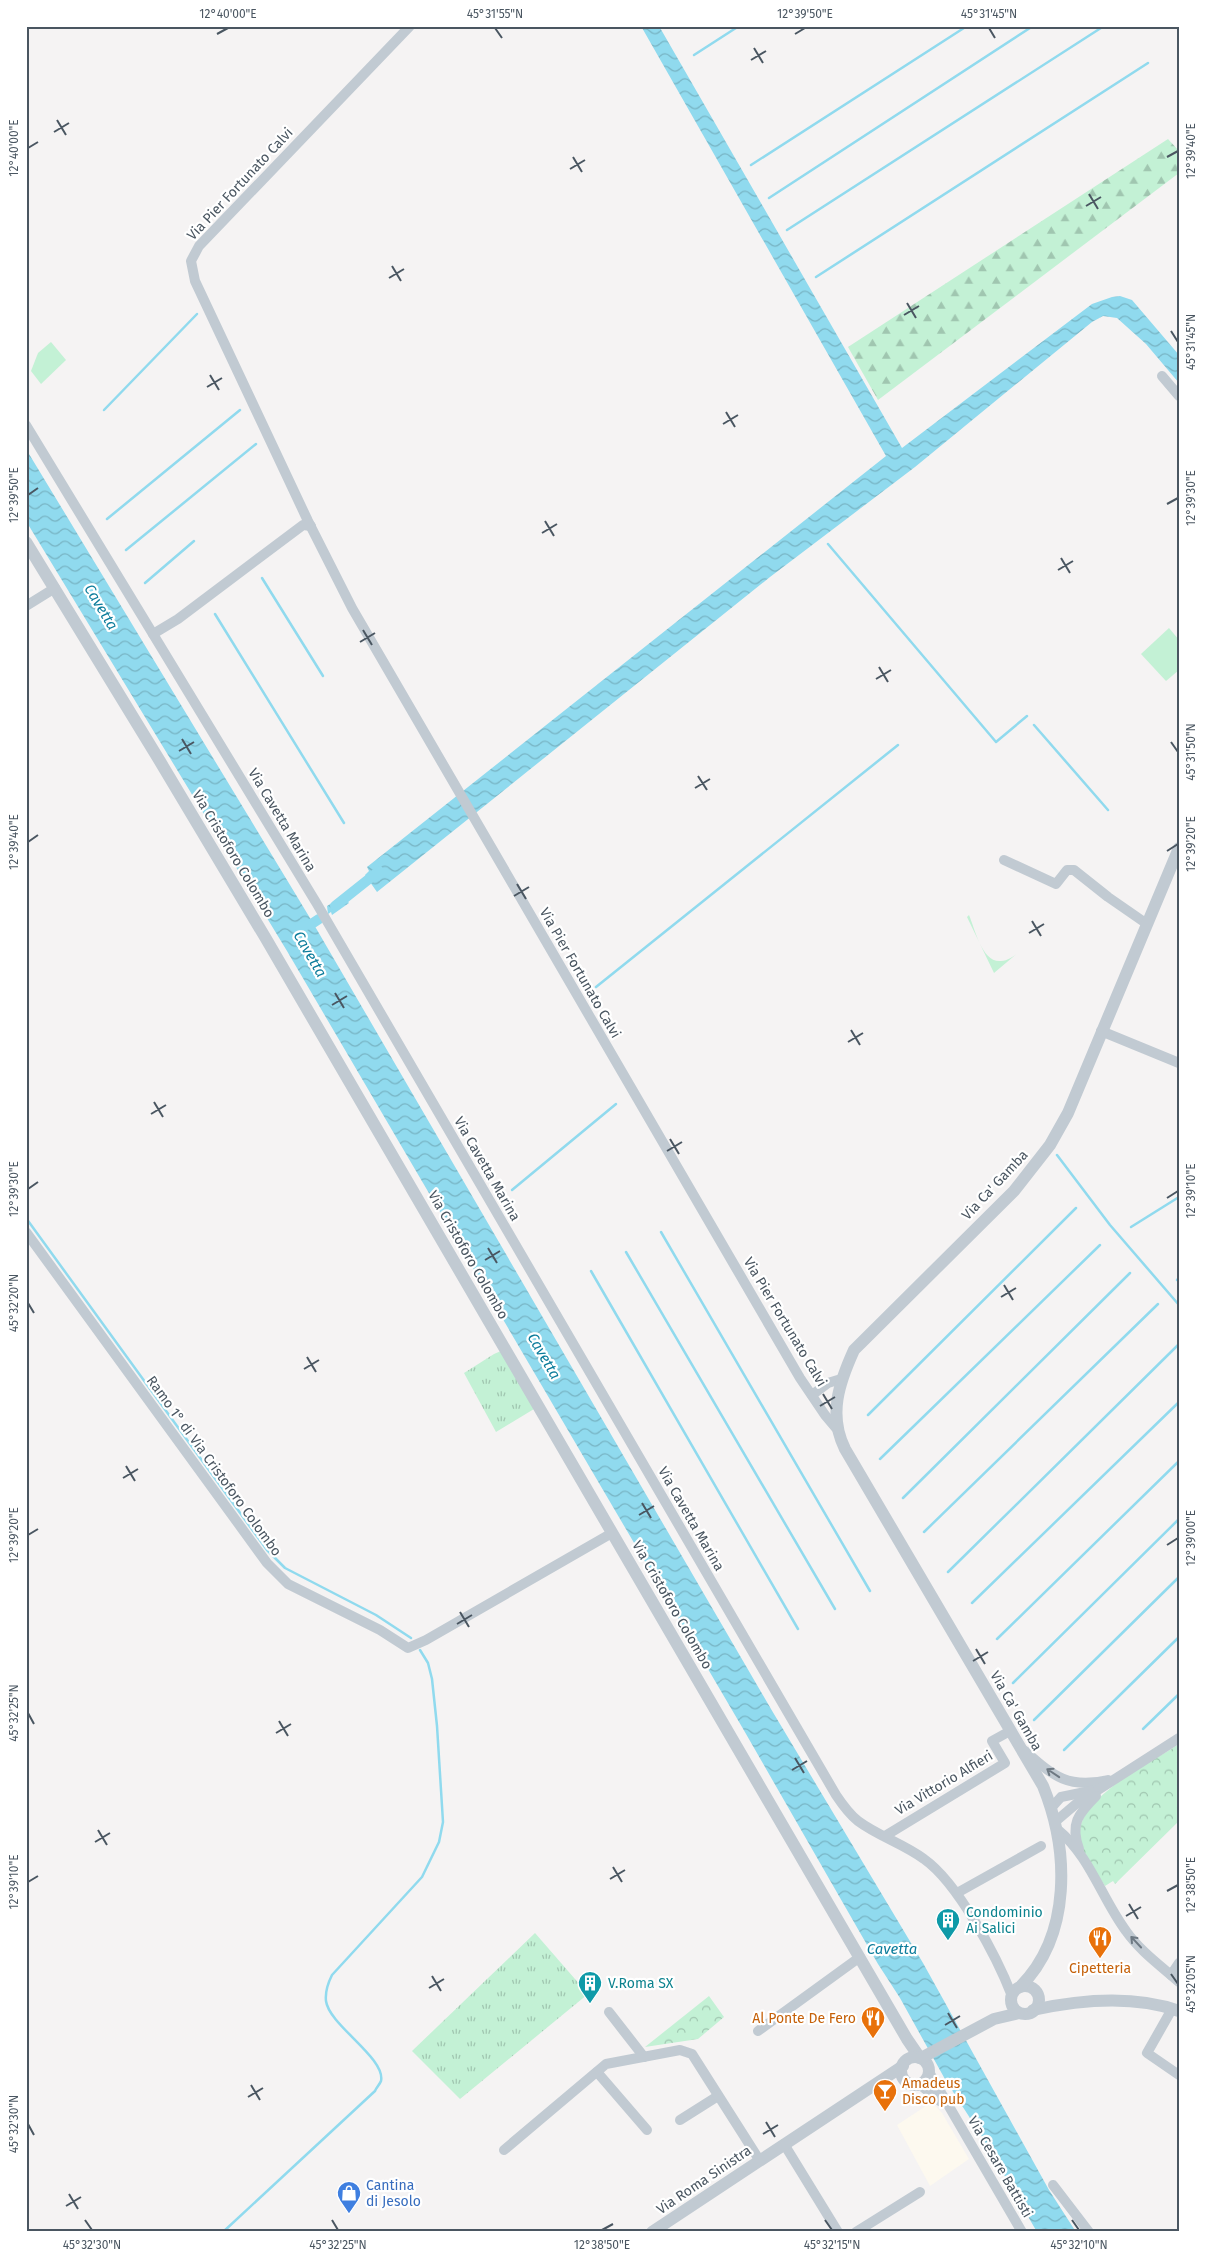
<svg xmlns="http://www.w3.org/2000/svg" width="1205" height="2258" font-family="'Fira Sans',sans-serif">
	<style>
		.commercial { fill: #fdf9ef }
		.grass { fill: url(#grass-tufts) }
		.forest { fill: url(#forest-firs) }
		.park { fill: url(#park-crowns) }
		.garden { fill: #c3f1d5 }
		.water { fill: url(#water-waves) }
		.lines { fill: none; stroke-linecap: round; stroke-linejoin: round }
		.stream { stroke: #90daee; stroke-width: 2.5 }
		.canal { stroke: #90daee; stroke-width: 10 }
		.minor { stroke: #c1cad2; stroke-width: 10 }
		.tertiary { stroke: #c1cad2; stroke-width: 12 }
		.oneway { stroke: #6e7983 }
		.ticks { fill: none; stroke: #4a5661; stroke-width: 2 }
		.labels { text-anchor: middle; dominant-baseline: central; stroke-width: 4.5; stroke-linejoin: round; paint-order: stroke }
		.street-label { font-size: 14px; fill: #4a5661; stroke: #fff }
		.culture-label { font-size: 14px; fill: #0d838f; stroke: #fff; text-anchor: start }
		.food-label { font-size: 14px; fill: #c56008; stroke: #fff }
		.shop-label { font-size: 14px; fill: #366cbe; stroke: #fff; text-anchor: start }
		.water-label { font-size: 15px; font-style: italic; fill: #0c7c9b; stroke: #fff }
		.neatline { fill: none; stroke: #4a5661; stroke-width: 2 }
		.ticks-label { font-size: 12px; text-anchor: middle; fill: #4a5661 }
	</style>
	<defs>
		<pattern id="grass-tufts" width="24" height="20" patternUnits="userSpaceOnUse" patternTransform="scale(1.25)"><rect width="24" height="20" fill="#c3f1d5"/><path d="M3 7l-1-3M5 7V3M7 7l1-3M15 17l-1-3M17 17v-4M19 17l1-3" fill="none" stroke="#a0c6b0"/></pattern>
		<pattern id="forest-firs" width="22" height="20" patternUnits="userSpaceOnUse" patternTransform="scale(1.25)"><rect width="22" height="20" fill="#c3f1d5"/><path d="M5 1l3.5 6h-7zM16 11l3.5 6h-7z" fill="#a0c6b0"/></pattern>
		<pattern id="park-crowns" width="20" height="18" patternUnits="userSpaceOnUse" patternTransform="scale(1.25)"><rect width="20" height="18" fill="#c3f1d5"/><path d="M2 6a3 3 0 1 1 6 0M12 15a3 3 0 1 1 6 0" fill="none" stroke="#a0c6b0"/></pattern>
		<pattern id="water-waves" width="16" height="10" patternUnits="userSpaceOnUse" patternTransform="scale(1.25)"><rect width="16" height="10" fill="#90daee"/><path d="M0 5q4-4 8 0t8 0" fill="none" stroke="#78b4c4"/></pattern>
	</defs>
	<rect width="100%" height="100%" fill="#f5f3f3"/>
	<!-- commercial -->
	<path class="commercial" d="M932 2102 942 2113 969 2159 930 2186 897 2125Z"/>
	<!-- grass -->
	<g class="grass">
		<path d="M969 915C975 929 982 963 1001 961 1008 961 1014 956 1019 952L994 973 967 917Z"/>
		<path d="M501 1351 534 1409 496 1432 464 1373 494 1354Z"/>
		<path d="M535 1933 588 1994 460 2099 412 2051Z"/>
	</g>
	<!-- forest -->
	<path class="forest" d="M1168 139 1179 151V173L878 400 848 347Z"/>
	<!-- park -->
	<g class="park">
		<path d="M1179 1744V1821L1115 1884 1113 1881 1105 1886C1097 1873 1083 1857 1080 1842 1071 1800 1149 1764 1179 1744Z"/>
		<path d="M709 1996 724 2017 698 2039 645 2047Z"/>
	</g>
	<!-- garden -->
	<g class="garden">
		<path d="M51 342 66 360 41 384 31 371 38 353Z"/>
		<path d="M1169 628 1179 640V670L1166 681 1141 654Z"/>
	</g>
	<!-- water -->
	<g class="water">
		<path d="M641 26H659L902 448 1092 304 1112 297 1120 296 1132 300 1179 355V383L1146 344 1117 318 1103 316 1092 322 915 467 770 577 377 892 365 875 369 871 367 867 886 456Z"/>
		<path d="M26 449 313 923 771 1709 923 1963 1049 2190 1076 2232H1037L981 2135 946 2081 900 1998 878 1964 742 1727 287 951 26 521Z"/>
		<path d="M343 896 349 903 332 915 331 912 328 914 327 906Z"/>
	</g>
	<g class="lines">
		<!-- stream -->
		<g class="stream">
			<path d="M694 55 739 26"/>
			<path d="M751 165 967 26"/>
			<path d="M769 198 1033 26"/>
			<path d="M787 230 1104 26"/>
			<path d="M816 277 1148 63"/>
			<path d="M104 410 197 314"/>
			<path d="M107 519 240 410"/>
			<path d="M828 544 996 742 1027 716"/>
			<path d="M126 550 256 444"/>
			<path d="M262 578 323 676"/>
			<path d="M145 583 194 541"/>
			<path d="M215 614 344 823"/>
			<path d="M1034 725 1108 810"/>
			<path d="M596 987 898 745"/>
			<path d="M1057 1155 1110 1225 1179 1305"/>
			<path d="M512 1190 616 1104"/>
			<path d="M26 1218 267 1550 285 1568 376 1615 411 1638"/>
			<path d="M1131 1227 1179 1197"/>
			<path d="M661 1232 870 1591"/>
			<path d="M626 1252 835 1609"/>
			<path d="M591 1271 798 1629"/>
			<path d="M1177 1280 1179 1278"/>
			<path d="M868 1415 1076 1208"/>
			<path d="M880 1459 1100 1245"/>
			<path d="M903 1498 1130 1273"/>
			<path d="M924 1532 1158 1304"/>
			<path d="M948 1572 1179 1344"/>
			<path d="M972 1603 1179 1402"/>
			<path d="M997 1639 1179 1461"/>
			<path d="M1013 1683 1179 1519"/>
			<path d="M1034 1720 1179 1577"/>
			<path d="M1143 1729 1179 1694"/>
			<path d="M1064 1750 1179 1637"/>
			<path d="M223 2232 375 2091C376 2088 380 2084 381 2081 386 2058 329 2025 326 2001 325 1992 328 1983 332 1975L422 1877 439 1842 443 1822 437 1726 432 1679 428 1663 420 1650"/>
		</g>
		<!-- canal -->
		<g class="canal">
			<path d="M335 906 379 871"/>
			<path d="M300 927 313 923 319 919"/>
		</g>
		<!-- minor -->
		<g class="minor">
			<path d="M410 26 199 246 191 261 195 281 308 521 352 608 800 1378 825 1415 836 1428"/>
			<path d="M1162 376 1179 396"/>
			<path d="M26 425 317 904 836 1795C842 1804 849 1814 858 1821 878 1836 904 1844 924 1859 958 1883 997 1957 1012 1996"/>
			<path d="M26 606 55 588"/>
			<path d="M153 634 178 619 303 525 311 526"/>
			<path d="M1004 860 1056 884 1067 870H1074L1108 897 1147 924"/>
			<path d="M1101 1031 1179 1063"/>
			<path d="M26 1232 267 1563 288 1584 380 1630 408 1648 426 1640 612 1533"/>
			<path d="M812 1395 828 1383 841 1379"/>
			<path d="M1025 1751C1054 1777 1069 1789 1108 1780"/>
			<path d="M1052 1807 1061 1797 1095 1790"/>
			<path d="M1056 1821 1076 1804 1179 1738"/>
			<path d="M1058 1830C1090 1856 1102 1899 1126 1931 1140 1951 1161 1966 1179 1982"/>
			<path d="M885 1836 1005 1763 992 1741 1010 1731"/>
			<path d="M1079 1849C1070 1824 1078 1814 1096 1796"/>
			<path d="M957 1893 1041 1846"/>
			<path d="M1171 1975 1179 1963"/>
			<path d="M1172 2009 1147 2053 1179 2075"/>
			<path d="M609 2012 644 2057"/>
			<path d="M758 2031 860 1957"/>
			<path d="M597 2072 647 2130"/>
			<path d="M929 2072 1022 2232"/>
			<path d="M919 2084 941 2102"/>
			<path d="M680 2120 718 2096"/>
			<path d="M784 2144 838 2232"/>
			<path d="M504 2150 606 2064 680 2050 692 2054 760 2161"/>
			<path d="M1053 2185 1089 2232"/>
			<path d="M856 2232 920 2192"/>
		</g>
		<!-- tertiary -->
		<g class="tertiary">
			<path d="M26 542 161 763 265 937 907 2039 920 2058"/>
			<circle cx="1025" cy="2000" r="14"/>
			<path d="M1020 1987C1072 1935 1069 1850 1043 1786L845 1449C828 1415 839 1383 854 1350L1014 1191 1050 1145 1068 1113 1179 848"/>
			<path d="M1033 2010C1079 2000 1134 1995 1179 2011"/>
			<circle cx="915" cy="2071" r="14"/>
			<path d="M921 2058 994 2019 1019 2013"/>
			<path d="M652 2232 903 2066"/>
		</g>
	</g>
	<!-- one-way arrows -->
	<defs><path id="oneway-shaft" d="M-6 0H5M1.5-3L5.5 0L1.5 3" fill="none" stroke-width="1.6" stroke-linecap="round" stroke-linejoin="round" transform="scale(1.25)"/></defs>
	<g class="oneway">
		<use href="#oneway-shaft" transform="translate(1053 1773) rotate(-146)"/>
		<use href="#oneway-shaft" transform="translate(1136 1942) rotate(-133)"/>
	</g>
	<!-- ticks -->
	<path class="ticks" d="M495 28 502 38M989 28 995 38M217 34 228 28M795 34 805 28M754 48 763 63M751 60 766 51M57 120 66 135M54 132 69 123M28 148 38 142M573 157 582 172M1167 157 1178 151M570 169 585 160M1089 194 1098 209M1086 206 1101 197M392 266 401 281M389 278 404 269M907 303 916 318M904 315 919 306M1171 331 1178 342M210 375 219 390M207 387 222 378M726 412 735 427M723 424 738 415M28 495 38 488M1167 504 1178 498M545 521 554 536M542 533 557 524M1061 558 1070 573M1058 570 1073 561M363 630 372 645M360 642 375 633M879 667 888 682M876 679 891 670M182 739 191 754M1171 742 1178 752M179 751 194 742M698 776 707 790M695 788 710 779M28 842 38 835M1167 851 1178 844M517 884 526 899M514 896 529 887M1032 921 1041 936M1029 933 1044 924M335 993 344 1008M332 1005 347 996M851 1030 860 1045M848 1042 863 1033M154 1102 163 1117M151 1114 166 1105M670 1139 679 1154M667 1151 682 1142M28 1189 38 1182M1167 1198 1178 1191M488 1248 497 1263M485 1260 500 1251M1004 1285 1013 1300M1001 1297 1016 1288M28 1303 34 1313M307 1357 316 1372M304 1369 319 1360M823 1394 832 1409M820 1406 835 1397M126 1466 135 1481M123 1478 138 1469M642 1503 651 1518M639 1515 654 1506M28 1535 38 1529M1167 1545 1178 1538M460 1612 469 1627M457 1624 472 1615M976 1649 985 1664M973 1661 988 1652M28 1713 34 1724M279 1721 288 1736M276 1733 291 1724M795 1758 804 1773M792 1770 807 1761M98 1830 107 1845M95 1842 110 1833M613 1867 622 1882M610 1879 625 1870M28 1882 38 1876M1167 1891 1178 1885M1129 1904 1138 1919M1126 1916 1141 1907M1171 1974 1178 1984M432 1976 441 1991M429 1988 444 1979M948 2013 957 2028M945 2025 960 2016M251 2085 260 2100M248 2097 263 2088M766 2122 775 2137M28 2124 34 2135M763 2134 778 2125M69 2194 78 2209M66 2206 81 2197M85 2220 92 2230M332 2220 338 2230M825 2220 832 2230M1072 2220 1079 2230M602 2230 613 2224"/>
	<!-- icons -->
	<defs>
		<g id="building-pin" transform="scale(1.25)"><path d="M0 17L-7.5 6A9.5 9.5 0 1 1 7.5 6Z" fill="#0f9aa8" stroke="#fff"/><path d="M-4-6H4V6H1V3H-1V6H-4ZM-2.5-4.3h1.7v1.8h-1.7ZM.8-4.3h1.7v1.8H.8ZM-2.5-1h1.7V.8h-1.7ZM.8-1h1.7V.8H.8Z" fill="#fff"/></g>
		<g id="restaurant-pin" transform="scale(1.25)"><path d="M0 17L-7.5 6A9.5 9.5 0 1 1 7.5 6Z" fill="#e8710a" stroke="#fff"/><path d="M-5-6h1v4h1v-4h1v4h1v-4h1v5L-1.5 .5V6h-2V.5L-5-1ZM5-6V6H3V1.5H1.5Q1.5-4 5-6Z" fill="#fff"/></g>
		<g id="bar-pin" transform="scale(1.25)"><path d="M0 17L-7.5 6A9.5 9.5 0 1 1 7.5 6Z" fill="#e8710a" stroke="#fff"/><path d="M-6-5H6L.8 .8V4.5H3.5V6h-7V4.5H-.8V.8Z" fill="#fff"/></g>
		<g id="shop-pin" transform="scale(1.25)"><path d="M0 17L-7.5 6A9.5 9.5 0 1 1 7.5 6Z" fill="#3f7fe0" stroke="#fff"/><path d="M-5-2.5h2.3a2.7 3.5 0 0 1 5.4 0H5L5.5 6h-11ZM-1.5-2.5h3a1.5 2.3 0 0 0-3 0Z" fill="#fff"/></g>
	</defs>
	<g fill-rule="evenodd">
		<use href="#building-pin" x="948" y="1920"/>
		<use href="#restaurant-pin" x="1100" y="1938"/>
		<use href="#building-pin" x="590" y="1983"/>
		<use href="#restaurant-pin" x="873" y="2018"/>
		<use href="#bar-pin" x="885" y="2091"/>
		<use href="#shop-pin" x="349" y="2193"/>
	</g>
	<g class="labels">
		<!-- street labels -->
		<g class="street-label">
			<text transform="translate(240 184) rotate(-47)">Via Pier Fortunato Calvi</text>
			<text transform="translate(282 820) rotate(59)">Via Cavetta Marina</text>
			<text transform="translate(233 854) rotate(59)">Via Cristoforo Colombo</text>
			<text transform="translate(580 973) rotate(60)">Via Pier Fortunato Calvi</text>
			<text transform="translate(487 1169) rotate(60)">Via Cavetta Marina</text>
			<text transform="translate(995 1185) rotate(-47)">Via Ca' Gamba</text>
			<text transform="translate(468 1255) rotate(60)">Via Cristoforo Colombo</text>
			<text transform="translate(785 1322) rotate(59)">Via Pier Fortunato Calvi</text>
			<text transform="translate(214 1466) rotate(54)">Ramo 1° di Via Cristoforo Colombo</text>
			<text transform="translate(691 1519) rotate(60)">Via Cavetta Marina</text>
			<text transform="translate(672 1605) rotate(60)">Via Cristoforo Colombo</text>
			<text transform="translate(1016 1711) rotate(60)">Via Ca' Gamba</text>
			<text transform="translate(944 1783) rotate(-31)">Via Vittorio Alfieri</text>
			<text transform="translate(1000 2167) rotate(60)">Via Cesare Battisti</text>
			<text transform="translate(704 2180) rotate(-34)">Via Roma Sinistra</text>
		</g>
		<!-- culture labels -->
		<g class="culture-label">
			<text x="966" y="1912">Condominio<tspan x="966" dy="16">Ai Salici</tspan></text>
			<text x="608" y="1983">V.Roma SX</text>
		</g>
		<!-- food labels -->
		<g class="food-label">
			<text x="1100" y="1968">Cipetteria</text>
			<text x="856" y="2018" text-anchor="end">Al Ponte De Fero</text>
			<text x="902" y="2083" text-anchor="start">Amadeus<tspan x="902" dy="16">Disco pub</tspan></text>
		</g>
		<!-- shop labels -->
		<g class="shop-label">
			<text x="366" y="2185">Cantina<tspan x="366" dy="16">di Jesolo</tspan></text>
		</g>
		<!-- water labels -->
		<g class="water-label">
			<text transform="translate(101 607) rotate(59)">Cavetta</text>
			<text transform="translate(310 954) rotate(60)">Cavetta</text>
			<text transform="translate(544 1356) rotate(60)">Cavetta</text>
			<text x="892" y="1949">Cavetta</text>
		</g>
	</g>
	<!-- border -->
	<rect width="1205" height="2258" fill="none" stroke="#ffffff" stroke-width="55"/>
	<rect x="28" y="28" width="1150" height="2202" class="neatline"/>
	<g class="ticks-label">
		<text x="228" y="18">12°40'00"E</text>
		<text x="495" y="18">45°31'55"N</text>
		<text x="805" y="18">12°39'50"E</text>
		<text x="989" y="18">45°31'45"N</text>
		<text transform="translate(14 148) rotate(-90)" y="4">12°40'00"E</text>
		<text transform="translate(1191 151) rotate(-90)" y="4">12°39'40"E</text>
		<text transform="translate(1191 342) rotate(-90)" y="4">45°31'45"N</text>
		<text transform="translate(14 495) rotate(-90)" y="4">12°39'50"E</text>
		<text transform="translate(1191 498) rotate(-90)" y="4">12°39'30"E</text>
		<text transform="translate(1191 752) rotate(-90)" y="4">45°31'50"N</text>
		<text transform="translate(14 842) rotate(-90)" y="4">12°39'40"E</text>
		<text transform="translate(1191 844) rotate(-90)" y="4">12°39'20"E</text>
		<text transform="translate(14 1189) rotate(-90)" y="4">12°39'30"E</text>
		<text transform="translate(1191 1191) rotate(-90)" y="4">12°39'10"E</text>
		<text transform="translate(14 1303) rotate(-90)" y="4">45°32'20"N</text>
		<text transform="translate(14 1535) rotate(-90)" y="4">12°39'20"E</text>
		<text transform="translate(1191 1538) rotate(-90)" y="4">12°39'00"E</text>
		<text transform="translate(14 1713) rotate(-90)" y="4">45°32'25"N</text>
		<text transform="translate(14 1882) rotate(-90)" y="4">12°39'10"E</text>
		<text transform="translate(1191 1885) rotate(-90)" y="4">12°38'50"E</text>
		<text transform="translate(1191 1984) rotate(-90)" y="4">45°32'05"N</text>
		<text transform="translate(14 2124) rotate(-90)" y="4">45°32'30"N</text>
		<text x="92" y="2249">45°32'30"N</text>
		<text x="338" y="2249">45°32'25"N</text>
		<text x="602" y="2249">12°38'50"E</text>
		<text x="832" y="2249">45°32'15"N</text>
		<text x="1079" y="2249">45°32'10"N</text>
	</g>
</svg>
